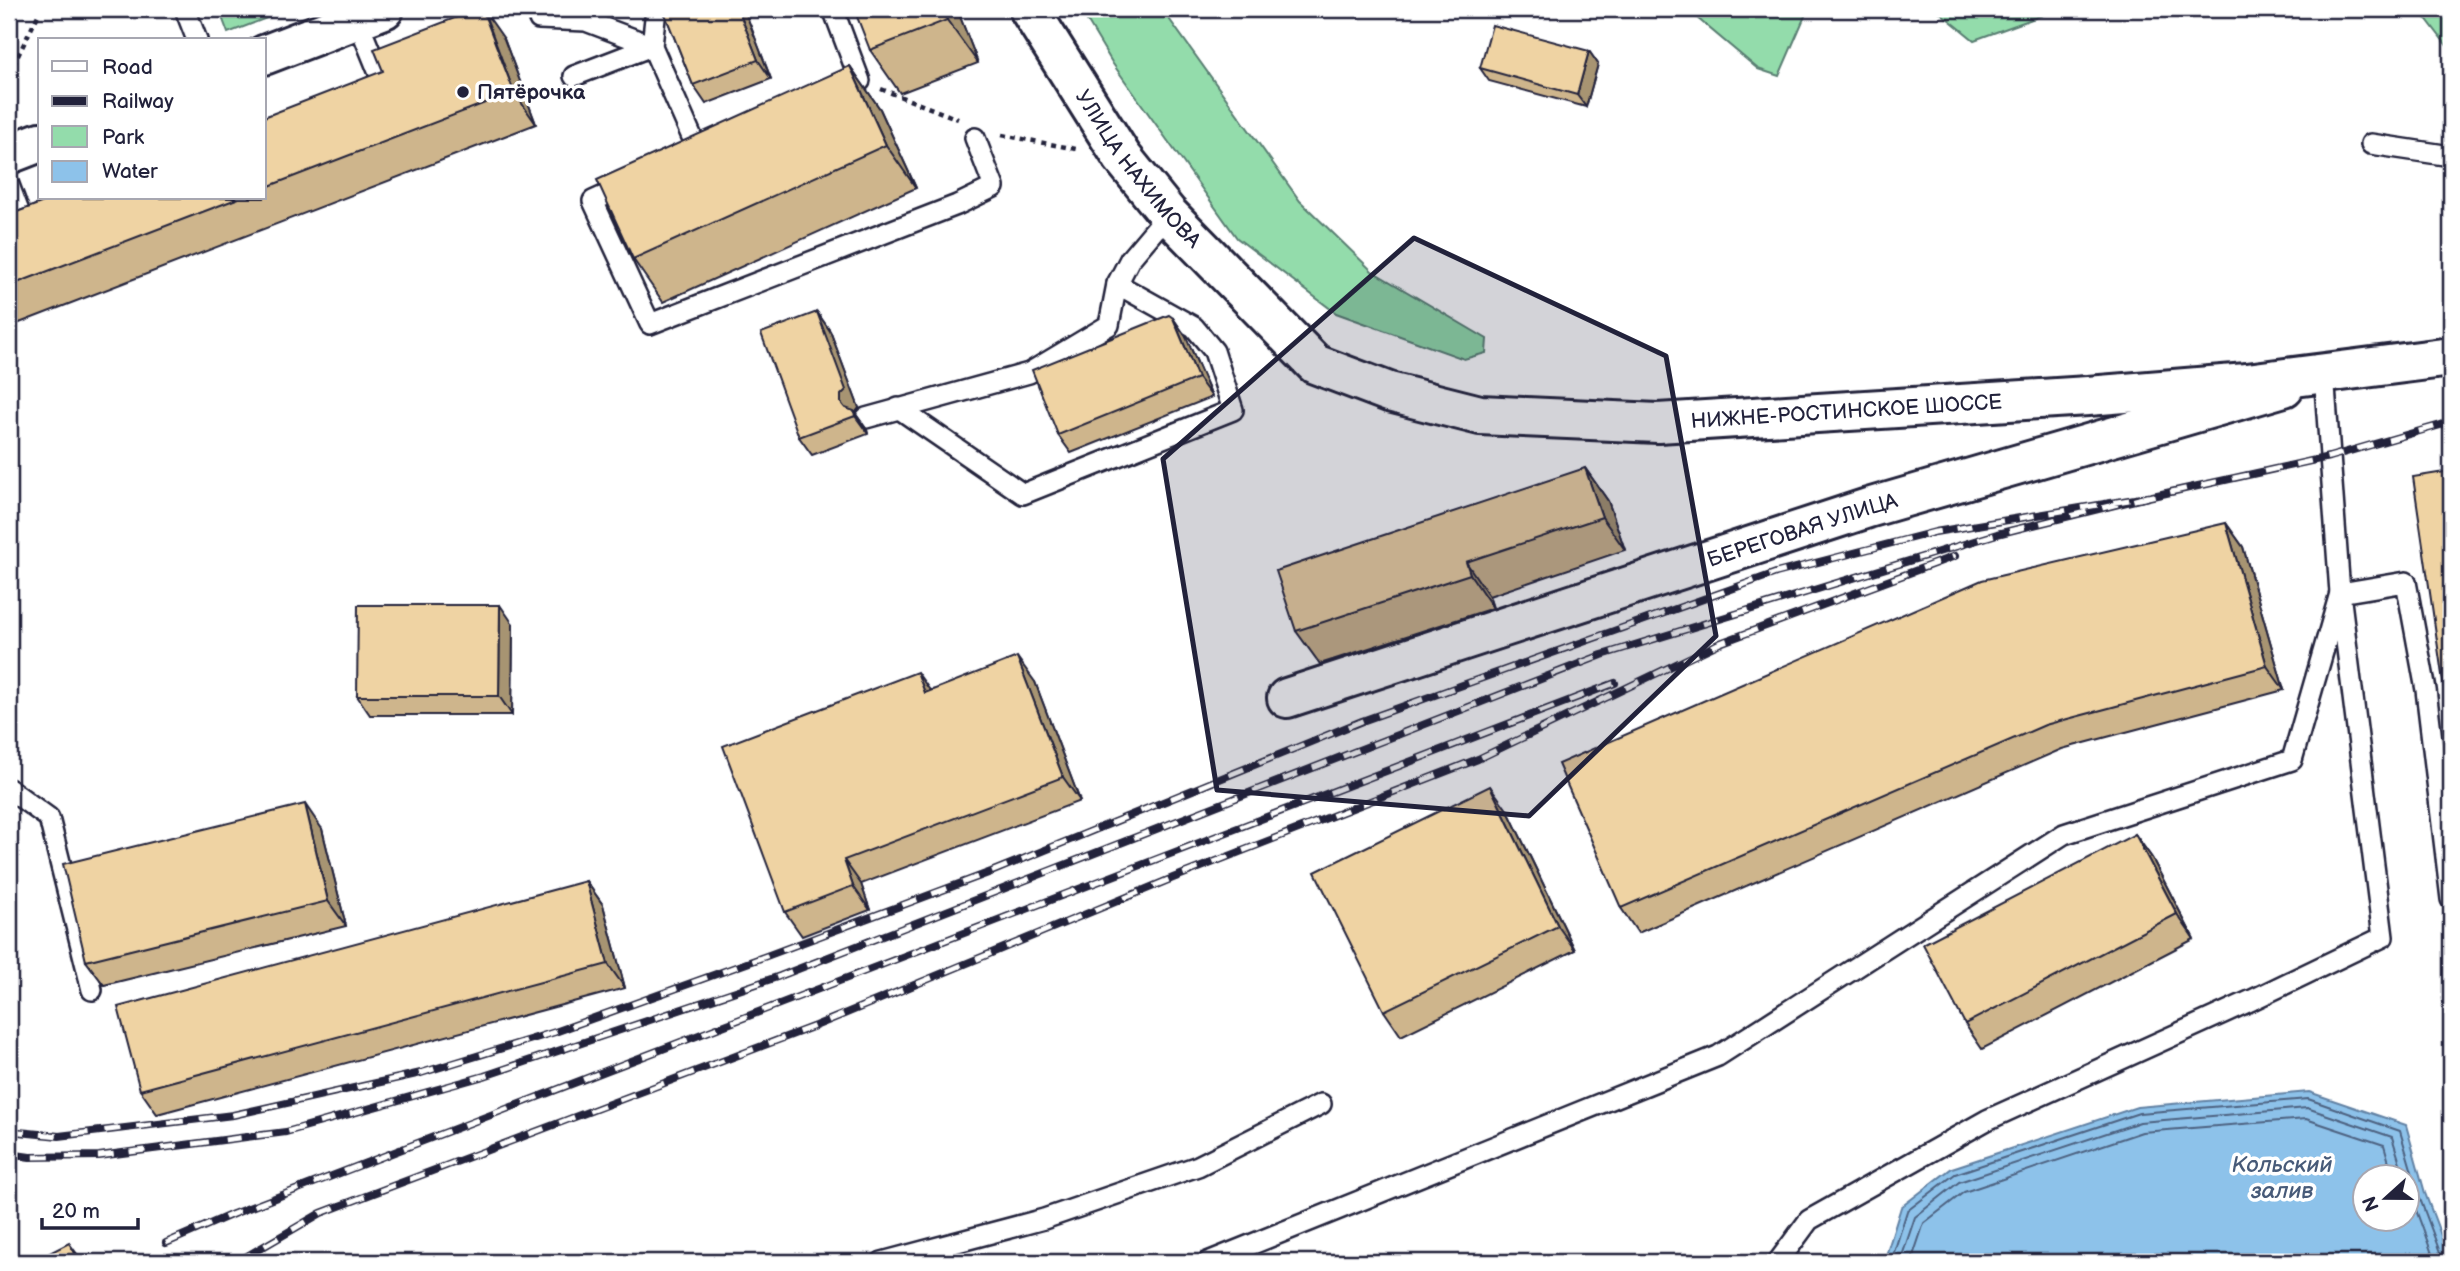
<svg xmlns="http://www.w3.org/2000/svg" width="2460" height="1271" font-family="'Balsamiq Sans',sans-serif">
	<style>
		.green { fill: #93dcab; stroke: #5a7f73; stroke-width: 2 }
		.water { fill: #8dc2ea; stroke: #6282a4; stroke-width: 2; fill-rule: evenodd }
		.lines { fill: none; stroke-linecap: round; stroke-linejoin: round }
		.shore { stroke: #4d6281; stroke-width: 2 }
		.service-casing { stroke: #22223b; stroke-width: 24 }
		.minor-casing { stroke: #22223b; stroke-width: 44 }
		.tertiary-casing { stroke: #22223b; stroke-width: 44 }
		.path { stroke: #22223b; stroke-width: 4.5; stroke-dasharray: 5 5; stroke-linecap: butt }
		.service { stroke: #fff; stroke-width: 19 }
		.minor { stroke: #fff; stroke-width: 38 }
		.tertiary { stroke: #fff; stroke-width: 38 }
		.rail-casing { stroke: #22223b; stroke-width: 8 }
		.rail { stroke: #fff; stroke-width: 5; stroke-dasharray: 16; stroke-linecap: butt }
		.wall { fill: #ceb58c; stroke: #22223b; stroke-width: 2 }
		.shaded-wall { fill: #a79472; stroke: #22223b; stroke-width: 2 }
		.building { fill: #efd3a3; stroke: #22223b; stroke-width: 2 }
		.marked { fill: #22223b; fill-opacity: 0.2; stroke: #22223b; stroke-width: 5; stroke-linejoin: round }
		.poi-dot { fill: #22223b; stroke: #fff; stroke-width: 2.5 }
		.labels { text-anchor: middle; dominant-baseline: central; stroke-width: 7; stroke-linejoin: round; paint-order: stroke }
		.poi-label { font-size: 21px; font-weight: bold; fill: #22223b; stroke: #fff; text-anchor: start }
		.street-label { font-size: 21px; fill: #22223b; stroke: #fff }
		.water-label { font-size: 23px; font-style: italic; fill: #475a78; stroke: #fff }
	</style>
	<rect width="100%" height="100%" fill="#fff"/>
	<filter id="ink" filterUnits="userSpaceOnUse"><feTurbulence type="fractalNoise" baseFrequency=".0143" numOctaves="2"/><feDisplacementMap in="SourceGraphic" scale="14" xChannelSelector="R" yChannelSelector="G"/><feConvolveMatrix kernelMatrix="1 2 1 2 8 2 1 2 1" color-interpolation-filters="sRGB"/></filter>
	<g filter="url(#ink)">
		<!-- green -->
		<g class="green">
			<path d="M219 9H284L285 11 228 33Z"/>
			<path d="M1080 9H1162L1300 201 1372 271 1487 339 1486 353 1464 359 1336 313 1237 238 1113 64Z"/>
			<path d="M1697 9H1808L1779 76 1758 69 1696 17Z"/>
			<path d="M1936 9H2054V11L1974 40Z"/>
			<path d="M2419 9H2451V51Z"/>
		</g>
		<!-- water -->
		<path class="water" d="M2309 1092 2406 1125 2425 1193 2451 1262H1884L1901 1207 1952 1168 2137 1107ZM2366 1176H2408V1218H2366Z"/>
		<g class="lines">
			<!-- shore -->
			<g class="shore">
				<path d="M2408 1188 2435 1262"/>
				<path d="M1891 1262 1907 1211 1955 1174 2139 1113 2308 1099 2400 1131 2419 1196 2441 1255 2446 1260H2451"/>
				<path d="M1900 1262 1915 1217 1959 1182 2140 1122 2307 1108 2392 1137 2404 1176"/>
				<path d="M1911 1262 1924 1223 1964 1192 2142 1132 2306 1119 2384 1145 2393 1176"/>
			</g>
			<!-- service casing -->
			<g class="service-casing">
				<g id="service">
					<path d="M185 9 197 40"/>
					<path d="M535 9 539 19 586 21 652 46"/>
					<path d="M656 9 652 46 699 153"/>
					<path d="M833 9 860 81 838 90"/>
					<path d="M357 19 383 83 370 88"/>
					<path d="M574 76 652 46"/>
					<path d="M2371 144 2451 156"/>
					<path d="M9 185 23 222 86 198"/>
					<path d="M626 186 593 201 650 324 957 205 994 187 975 138"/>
					<path d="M898 408 1023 494 1233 410 1214 351 1194 327 1117 284"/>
					<path d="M866 418 1029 373 1109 325 1117 284 1130 259 1168 214"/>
					<path d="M9 789 49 818 92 990"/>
					<path d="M882 1262 1044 1219 1198 1166 1321 1104"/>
					<path d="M1208 1262 1718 1056 2064 834 2292 760 2340 593 2406 582 2426 690 2451 899"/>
					<path d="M1778 1262 1809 1220 1987 1120 2252 1000 2383 937 2340 593 2324 373"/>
				</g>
			</g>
			<!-- minor casing -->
			<g class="minor-casing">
				<g id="minor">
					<path d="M264 55 384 9"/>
					<path d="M9 154 40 142"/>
					<path id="s1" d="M1287 698 1868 508 2284 387"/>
				</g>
			</g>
			<!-- tertiary casing -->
			<g class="tertiary-casing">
				<g id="tertiary">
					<path id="s2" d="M1029 9 1122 157 1168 214 1315 364 1389 392 1480 415 1658 423 2088 396 2247 383 2451 357"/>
				</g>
			</g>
			<!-- path -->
			<g class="path">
				<path d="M9 74 41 9"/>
				<path d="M881 89 958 119"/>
				<path d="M1002 135 1076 149"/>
			</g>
			<!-- service -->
			<use href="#service" class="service"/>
			<!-- minor -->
			<use href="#minor" class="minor"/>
			<!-- tertiary -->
			<use href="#tertiary" class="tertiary"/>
			<!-- rail casing -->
			<g class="rail-casing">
				<g id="rail">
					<path d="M2139 499 2329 457 2451 422"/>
					<path d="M9 1131 59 1136 233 1115 421 1073 555 1032 769 955 991 872 1362 721 1776 573 1935 532 2147 497 1997 534 1602 655 780 976 484 1076 286 1132 99 1156 30 1157 9 1154"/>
					<path d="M166 1243 233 1214 1615 683"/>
					<path d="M237 1262 321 1213 815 1026 1173 878 1478 759 1720 643 1955 556"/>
				</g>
			</g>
			<!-- rail -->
			<use href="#rail" class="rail"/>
		</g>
		<!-- wall -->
		<g class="wall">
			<path d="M663 9H744L771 79 706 104 693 85Z"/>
			<path d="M957 9 978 63 900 93 870 50Z"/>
			<path d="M504 39 536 124 9 327V215L54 198H264V117Z"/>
			<path d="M1589 51 1598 64 1586 107 1489 81 1480 68Z"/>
			<path d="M850 66 880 109 916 188 663 302 633 259Z"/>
			<path d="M817 312 830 331 859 408 855 413 867 430 868 434 812 455 799 437Z"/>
			<path d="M1173 318 1186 337 1212 397 1071 453 1058 435Z"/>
			<path d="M1585 468 1608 501 1625 550 1489 596 1493 608 1320 664 1296 631Z"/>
			<path d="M2226 523 2243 547 2284 690 2062 749 1638 933 1621 908Z"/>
			<path d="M513 624 512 715H370L357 696Z"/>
			<path d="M1035 682 1080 801 861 884 870 910 802 936 785 912 930 690Z"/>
			<path d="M1508 811 1575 950 1401 1036 1384 1011Z"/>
			<path d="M322 829 346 926 104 985 86 961Z"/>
			<path d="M2135 834 2152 858 2194 939 1982 1049 1965 1024Z"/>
			<path d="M586 881 603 905 625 988 157 1114 140 1090Z"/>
		</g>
		<!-- shaded-wall -->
		<g class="shaded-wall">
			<path d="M483 9 504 39 536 124 514 92Z"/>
			<path d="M738 9H744L771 79 758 60Z"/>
			<path d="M943 9H957L978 63 947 20Z"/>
			<path d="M1589 51 1598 64 1586 107 1577 95Z"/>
			<path d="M850 66 880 109 916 188 886 145Z"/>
			<path d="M817 312 830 331 859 408 855 413 867 430 868 434 855 416 851 417 841 403Z"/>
			<path d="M1173 318 1186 337 1212 397 1198 378Z"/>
			<path d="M1585 468 1608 501 1625 550 1602 517Z"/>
			<path d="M2226 523 2243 547 2284 690 2267 666Z"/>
			<path d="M1466 562 1489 596 1493 608 1470 574Z"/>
			<path d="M500 605 513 624 512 715 499 696Z"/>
			<path d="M1017 657 1035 682 1080 801 1063 777Z"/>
			<path d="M917 672 934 696 925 693Z"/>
			<path d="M1490 786 1508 811 1575 950 1558 926Z"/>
			<path d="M305 804 322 829 346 926 328 901Z"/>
			<path d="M2135 834 2152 858 2194 939 2177 914Z"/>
			<path d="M844 860 861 884 870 910 853 886Z"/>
			<path d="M586 881 603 905 625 988 608 964Z"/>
			<path d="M69 1243 83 1262H80Z"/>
		</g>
		<!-- building -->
		<g class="building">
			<path d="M478 9H482L514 92 264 188V117L383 71 374 49Z"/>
			<path d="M663 9H738L758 60 693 85Z"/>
			<path d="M854 9H943L947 20 870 50Z"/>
			<path d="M1492 25 1589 51 1577 95 1480 68Z"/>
			<path d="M850 66 886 145 633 259 597 180Z"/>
			<path d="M54 198H239L9 286V215Z"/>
			<path d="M817 312 846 390 841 395V403L845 408 854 411 855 416 799 437 761 333Z"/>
			<path d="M1169 315 1173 318 1198 378 1058 435 1032 370Z"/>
			<path d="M1585 468 1602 517 1466 562 1470 574 1296 631 1276 571Z"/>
			<path d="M2451 471V736L2413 477Z"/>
			<path d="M2226 523 2267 666 2045 725 1621 908 1558 764 1982 580Z"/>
			<path d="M358 605H500L499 696H357Z"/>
			<path d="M1017 657 1063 777 844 860 853 886 785 912 723 746 917 672 925 693Z"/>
			<path d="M1490 786 1558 926 1384 1011 1315 872Z"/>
			<path d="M305 804 328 901 86 961 63 864Z"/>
			<path d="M2135 834 2177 914 1965 1024 1923 944Z"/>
			<path d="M586 881 608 964 140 1090 118 1007Z"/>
			<path d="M69 1243 80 1262H32Z"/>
		</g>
	</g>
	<!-- marked area -->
	<path class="marked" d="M1414 238 1666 356 1716 636 1529 816 1217 790 1163 459Z"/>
	<!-- markers -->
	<circle class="poi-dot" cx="463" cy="92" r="7"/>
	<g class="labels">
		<!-- poi labels -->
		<g class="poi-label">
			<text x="477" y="92">Пятёрочка</text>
		</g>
		<!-- street labels -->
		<g class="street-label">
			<text stroke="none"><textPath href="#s2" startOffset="194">УЛИЦА НАХИМОВА</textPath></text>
			<text stroke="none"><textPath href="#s2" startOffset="998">НИЖНЕ-РОСТИНСКОЕ ШОССЕ</textPath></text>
			<text stroke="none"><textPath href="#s1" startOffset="542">БЕРЕГОВАЯ УЛИЦА</textPath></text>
		</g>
		<!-- water labels -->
		<g class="water-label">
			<text x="2282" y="1165">Кольский<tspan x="2282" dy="26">залив</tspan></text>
		</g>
	</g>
	<!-- margin -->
	<rect width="2460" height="1271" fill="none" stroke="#fff" stroke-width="35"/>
	<rect x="18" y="18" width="2425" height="1236" fill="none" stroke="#22223b" stroke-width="2.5" filter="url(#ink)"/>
	<!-- legend -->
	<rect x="38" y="38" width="228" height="161" fill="#ffffff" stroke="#a7a7b1" stroke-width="2"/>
	<rect x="52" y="61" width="35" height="10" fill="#ffffff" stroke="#a7a7b1" stroke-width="2"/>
	<text x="102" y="74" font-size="21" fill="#22223b">Road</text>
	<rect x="52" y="96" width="35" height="10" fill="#22223b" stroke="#a7a7b1" stroke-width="2"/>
	<text x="102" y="108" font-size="21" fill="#22223b">Railway</text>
	<rect x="52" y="126" width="35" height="21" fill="#93dcab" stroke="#a7a7b1" stroke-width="2"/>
	<text x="102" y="144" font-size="21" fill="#22223b">Park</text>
	<rect x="52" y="161" width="35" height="21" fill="#8dc2ea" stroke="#a7a7b1" stroke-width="2"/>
	<text x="102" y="178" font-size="21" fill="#22223b">Water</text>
	<!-- north arrow -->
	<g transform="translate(2386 1198) rotate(249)"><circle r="33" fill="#ffffff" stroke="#a7a7b1" stroke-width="2"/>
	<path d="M0-5L12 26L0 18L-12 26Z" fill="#22223b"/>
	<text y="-10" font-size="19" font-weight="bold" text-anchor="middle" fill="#22223b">N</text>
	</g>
	<!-- scale -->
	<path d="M42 1218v10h96v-10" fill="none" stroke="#22223b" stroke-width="3.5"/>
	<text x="52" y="1218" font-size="21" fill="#22223b" stroke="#ffffff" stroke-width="5" paint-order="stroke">20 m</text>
</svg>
